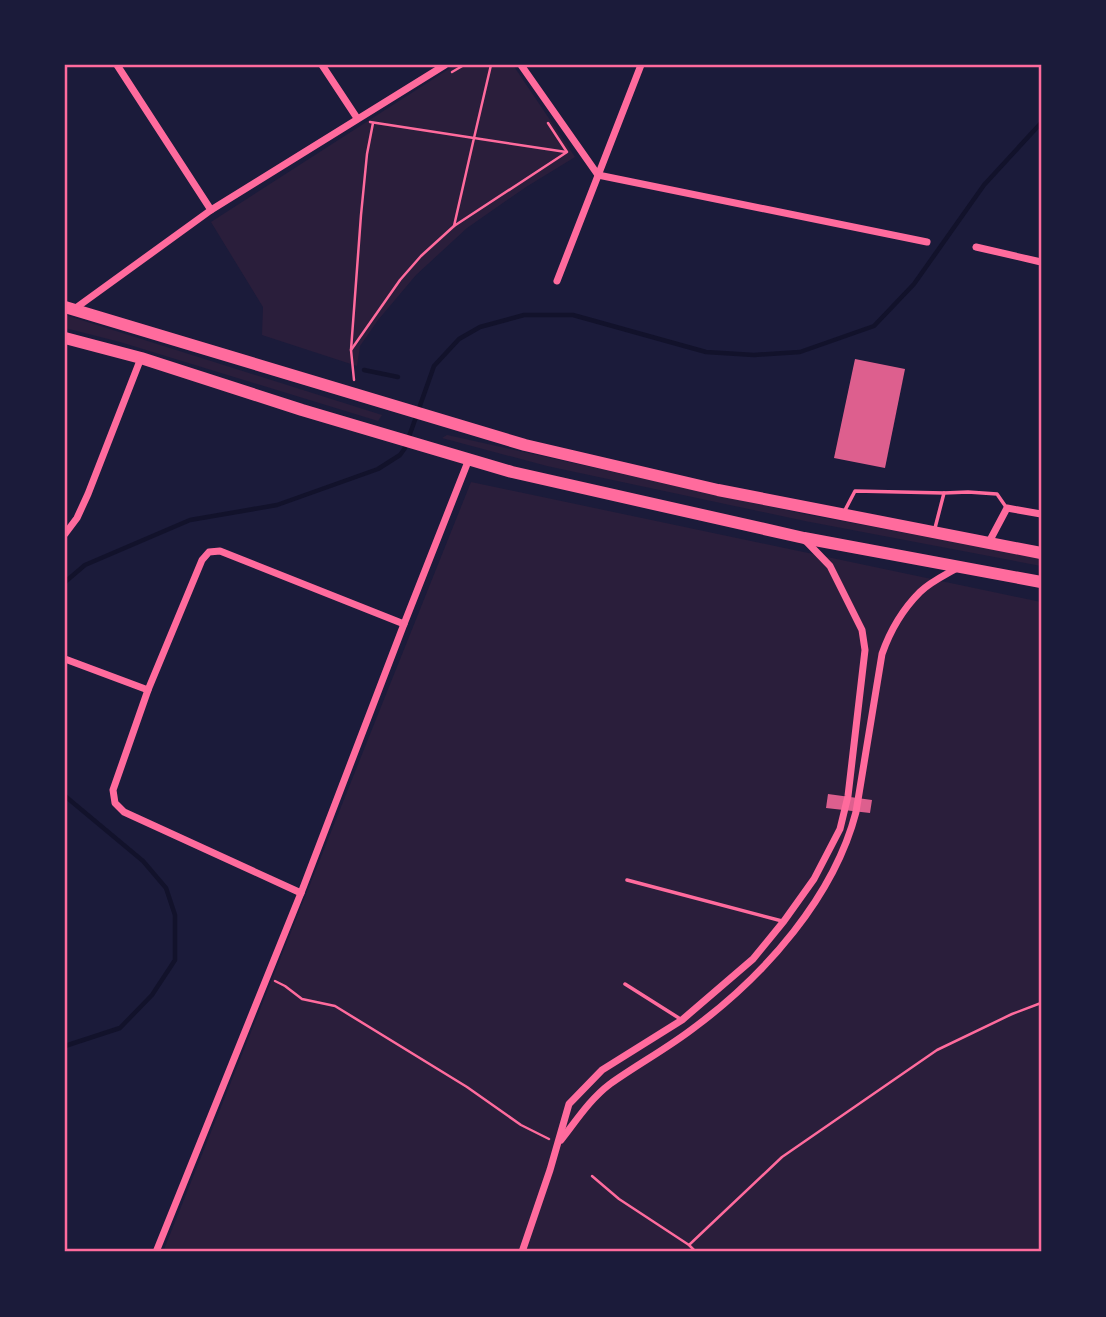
<svg xmlns="http://www.w3.org/2000/svg" width="1106" height="1317" font-family="'Varela Round',sans-serif">
	<style>
		.green { fill: #2a1e3b }
		.lines { fill: none; stroke-linecap: round; stroke-linejoin: round }
		.stream { stroke: #12122b; stroke-width: 4.5 }
		.building { fill: #dd5f8e }
		.path { stroke: #ff6b9d; stroke-width: 2.5 }
		.service { stroke: #ff6b9d; stroke-width: 3.5 }
		.minor { stroke: #ff6b9d; stroke-width: 7 }
		.primary { stroke: #ff6b9d; stroke-width: 12 }
		.neatline { fill: none; stroke: #ff6b9d; stroke-width: 2.5 }
	</style>
	<rect width="100%" height="100%" fill="#1b1b3a"/>
	<!-- green -->
	<g class="green">
		<path d="M455 65H513L575 157 526 187 467 228 416 275 378 320 360 346 357 366 262 335 263 307 211 222Z"/>
		<path d="M65 315 78 319 382 415 378 421 120 342 65 328Z"/>
		<path d="M447 435 804 514 1041 558V566L805 521 547 466 442 438Z"/>
		<path d="M471 482 1041 602V1252H163Z"/>
	</g>
	<g class="lines">
		<!-- stream -->
		<g class="stream">
			<path d="M364 370 398 377"/>
			<path d="M65 582 85 565 190 520 277 505 378 469 400 455 405 448 434 366 459 339 480 327 524 315H573L706 352 754 355 800 352 874 326 914 284 984 185 1041 123"/>
			<path d="M65 796 143 861 166 888 175 915V960L152 995 120 1028 65 1046"/>
		</g>
	</g>
	<!-- building -->
	<g class="building">
		<path d="M855 359 905 369 885 468 834 458Z"/>
		<path d="M828 794 872 800 870 813 826 808Z"/>
	</g>
	<g class="lines">
		<!-- path -->
		<g class="path">
			<path d="M491 65 474 138 566 152"/>
			<path d="M452 72 464 65"/>
			<path d="M370 122 474 138 454 226 567 152 548 123"/>
			<path d="M351 350 361 215 367 154 373 123"/>
			<path d="M354 380 351 350 400 280 421 256 454 226"/>
			<path d="M275 981 285 986 302 999 335 1006 467 1087 521 1125 549 1139"/>
			<path d="M592 1176 619 1199 689 1245 696 1252"/>
			<path d="M689 1245 782 1157 937 1050 1012 1014 1041 1003"/>
		</g>
		<!-- service -->
		<g class="service">
			<path d="M844 512 855 491 944 493"/>
			<path d="M935 528 944 493 968 492 997 494 1006 507"/>
			<path d="M627 880 782 921"/>
			<path d="M625 984 682 1020"/>
		</g>
		<!-- minor -->
		<g class="minor">
			<path d="M117 65 211 210"/>
			<path d="M322 65 357 118"/>
			<path d="M521 65 598 175 927 242"/>
			<path d="M976 247 1041 262"/>
			<path d="M557 281 641 65"/>
			<path d="M73 310 211 210 445 65"/>
			<path d="M65 534 77 518 88 494 141 358"/>
			<path d="M989 542 1007 508 1041 514"/>
			<path d="M65 659 148 690"/>
			<path d="M301 893 124 812 115 803 113 790 148 690 202 560 209 552 220 551 404 624"/>
			<path d="M561 1140C576 1121 590 1099 610 1084 638 1064 668 1048 695 1027 765 975 834 897 856 812L882 654C890 631 902 610 920 592 930 582 945 575 957 568"/>
			<path d="M156 1252 301 893 404 624 469 459"/>
			<path d="M522 1252 550 1170 569 1104 602 1070 682 1020 753 959 784 921 814 879 840 829 848 796 865 650 862 630 830 566 804 539"/>
		</g>
		<!-- primary -->
		<g class="primary">
			<path d="M65 307 525 445 718 490 1041 553"/>
			<path d="M65 338 141 358 302 410 512 472 804 538 1041 582"/>
		</g>
	</g>
	<!-- border -->
	<rect width="1106" height="1317" fill="none" stroke="#1b1b3a" stroke-width="133"/>
	<rect x="66" y="66" width="974" height="1184" class="neatline"/>
</svg>
